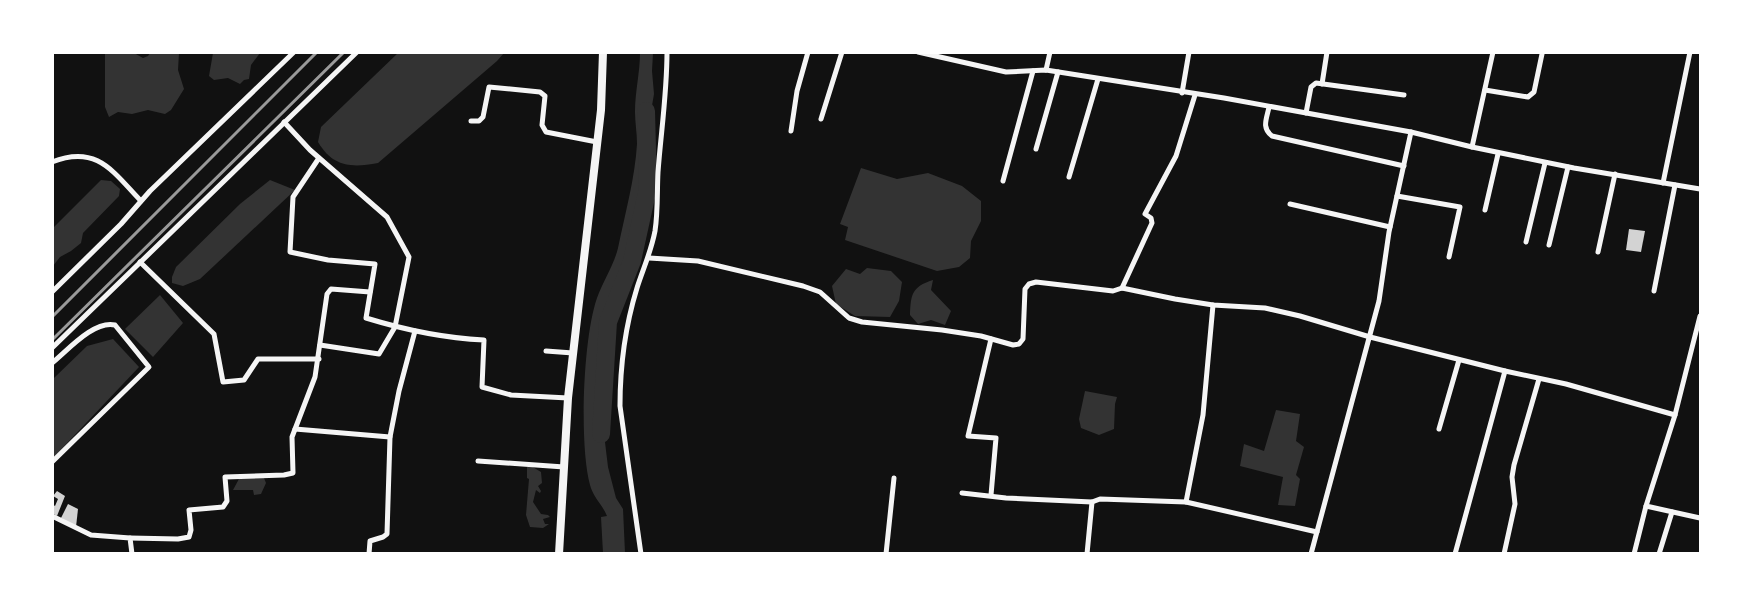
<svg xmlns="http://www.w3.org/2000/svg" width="1753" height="606" font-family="Figtree,sans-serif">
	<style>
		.water { fill: #333 }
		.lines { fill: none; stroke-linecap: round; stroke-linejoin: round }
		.river { stroke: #333; stroke-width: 18 }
		.building { fill: #d3d3d3 }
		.minor { stroke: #f5f5f5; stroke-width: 5 }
		.secondary { stroke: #f5f5f5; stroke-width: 8 }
		.rail { stroke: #9a9a9a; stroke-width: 3 }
	</style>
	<rect width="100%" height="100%" fill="#111"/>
	<!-- water -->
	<g class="water">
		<path d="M105 53H134L143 58 148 56 150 53H179L178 70 184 89 171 110 165 114 148 110 132 114 118 112 109 117 105 107Z"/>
		<path d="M213 53V52L260 53 251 65 249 79 244 80 240 84 228 78 214 80 209 76Z"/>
		<path d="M398 53H504L497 61 378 163C351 168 333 167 318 142L321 127Z"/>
		<path d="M640 53H653L652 71 654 94 645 146 646 164 644 201 627 267 608 329 602 368 601 409 608 467 616 498 623 509 625 553H603L601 517 607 516C602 504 593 497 590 485 579 444 583 338 597 298 603 281 614 265 618 248 625 214 635 178 637 144 637 133 635 122 635 112 635 92 640 72 640 53Z"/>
		<path d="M861 168 897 179 928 173 962 186 981 201V221L971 241 970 258 959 267 937 271 845 240 848 227 840 224Z"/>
		<path d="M101 180 111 181 120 189 119 196 83 233 81 243 71 251 60 257 53 266V228Z"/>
		<path d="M270 180 295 190 200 279 183 286 172 283V277L176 267 240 204Z"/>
		<path d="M867 268 891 271 902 282 899 301 890 317 855 316 836 304 832 286 846 269 860 274Z"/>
		<path d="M933 280 931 290 951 311 945 325 931 320 918 324 910 315C911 295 911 287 933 280Z"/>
		<path d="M160 295 183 323 153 357 125 329Z"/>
		<path d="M113 339 139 367 53 458V379L87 346Z"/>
		<path d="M1085 391 1117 397 1115 404 1114 429 1099 435 1081 428 1079 419Z"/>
		<path d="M1276 410 1300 414 1296 441 1304 447 1296 475 1300 479 1295 506 1278 505 1283 477 1240 466 1244 444 1264 451Z"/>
		<path d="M531 466 541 472 542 483 538 486 541 491 540 493 536 490 533 502 541 514 548 515 550 517 543 519 545 524H549L543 528 530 527 526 515 529 479 527 478V467Z"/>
		<path d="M240 477 264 478 266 483 261 494 254 495 253 490H233Z"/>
	</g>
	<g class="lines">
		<!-- river -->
		<path class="river" d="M601 434 608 322 632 261 648 188 646 111"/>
	</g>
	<!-- building -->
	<g class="building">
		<path d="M1629 229 1645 231 1641 252 1626 250Z"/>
		<path d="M57 491 65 496 57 516 52 513V504L55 506 58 499 53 496Z"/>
		<path d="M68 504 78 509 76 527 61 518Z"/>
	</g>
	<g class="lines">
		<!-- minor -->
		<g class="minor">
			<path d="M918 52 1006 72 1046 70 1224 98 1411 132 1472 147 1493 52"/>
			<path d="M1046 70 1050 52"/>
			<path d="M1322 84 1327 52"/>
			<path d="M1485 90 1528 97 1534 92 1542 54"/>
			<path d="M1182 93 1189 52"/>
			<path d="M1269 107C1267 118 1261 128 1272 136L1404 166"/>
			<path d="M1306 113 1311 87 1316 83 1404 95"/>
			<path d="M821 119 842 52"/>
			<path d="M471 121H479L483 117 489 87 540 92 545 96 542 125 546 132 597 142"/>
			<path d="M284 122 310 150 387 217 409 257 395 327 379 354 320 345"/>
			<path d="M791 131 797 91 808 52"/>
			<path d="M1472 147 1574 168 1700 189"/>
			<path d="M1036 149 1058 72"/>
			<path d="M319 158 293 197 290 252 328 260 375 264 366 318C405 330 443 338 484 340L482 387 511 395 568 398"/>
			<path d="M52 162C97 144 113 172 141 201"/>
			<path d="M1069 177 1098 79"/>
			<path d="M1003 181 1033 71"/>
			<path d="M1663 183 1690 52"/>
			<path d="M1397 196 1460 207 1449 257"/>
			<path d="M1290 204 1390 227"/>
			<path d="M1485 210 1498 154"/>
			<path d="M1526 242 1545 163"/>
			<path d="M1549 245 1568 167"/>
			<path d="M1598 252 1615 174"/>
			<path d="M649 258 698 261 803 286 820 292 849 318 862 322 942 330 981 336 1013 345 1019 344 1023 339 1025 289 1029 284 1036 282 1113 291 1122 288 1175 299 1213 305 1265 308 1300 316 1370 337 1505 371 1566 384 1675 415"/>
			<path d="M140 262 214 334 223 382 244 380 258 359H319"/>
			<path d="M1122 288 1152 223 1151 218 1145 214 1176 156 1195 95"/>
			<path d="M1654 291 1675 185"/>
			<path d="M52 292 121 224 150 191 294 52"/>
			<path d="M1700 316 1675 415 1646 506 1700 518"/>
			<path d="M52 348 357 52"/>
			<path d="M546 351 573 353"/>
			<path d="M52 363C68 350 94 320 115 325L149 367 52 462"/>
			<path d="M295 429 390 437"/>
			<path d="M1439 429 1459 360"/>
			<path d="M478 461 564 467"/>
			<path d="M962 493 1006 498 1092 502 1100 499 1186 502 1317 532"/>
			<path d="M991 495 996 438 968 436 991 339"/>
			<path d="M1186 502 1203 415 1213 305"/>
			<path d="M52 516 91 535 130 538 132 554"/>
			<path d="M130 538 178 539 189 537 191 530 189 510 223 507 227 501 225 477 284 475 293 473 292 437 315 377 327 294 331 289 370 292"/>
			<path d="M369 554 370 541 383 537 387 534 390 437 399 391 415 331"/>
			<path d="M641 554 620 406C620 366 625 327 637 288 643 269 651 252 655 231 658 212 657 191 658 172 661 132 667 93 667 52"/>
			<path d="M886 554 894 478"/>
			<path d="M1087 554 1092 502"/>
			<path d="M1311 554 1379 301 1389 232 1411 132"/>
			<path d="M1455 554 1505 371"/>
			<path d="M1504 554 1515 504 1512 477 1514 465 1539 379"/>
			<path d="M1634 554 1646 506"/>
			<path d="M1659 554 1672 512"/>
		</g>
		<!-- secondary -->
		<path class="secondary" d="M559 554 568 398 601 110 603 52"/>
		<!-- rail -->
		<g class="rail">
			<path d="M52 317 317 52"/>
			<path d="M52 340 344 52"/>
		</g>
	</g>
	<!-- border -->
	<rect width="1753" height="606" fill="none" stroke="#ffffff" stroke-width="108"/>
</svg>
